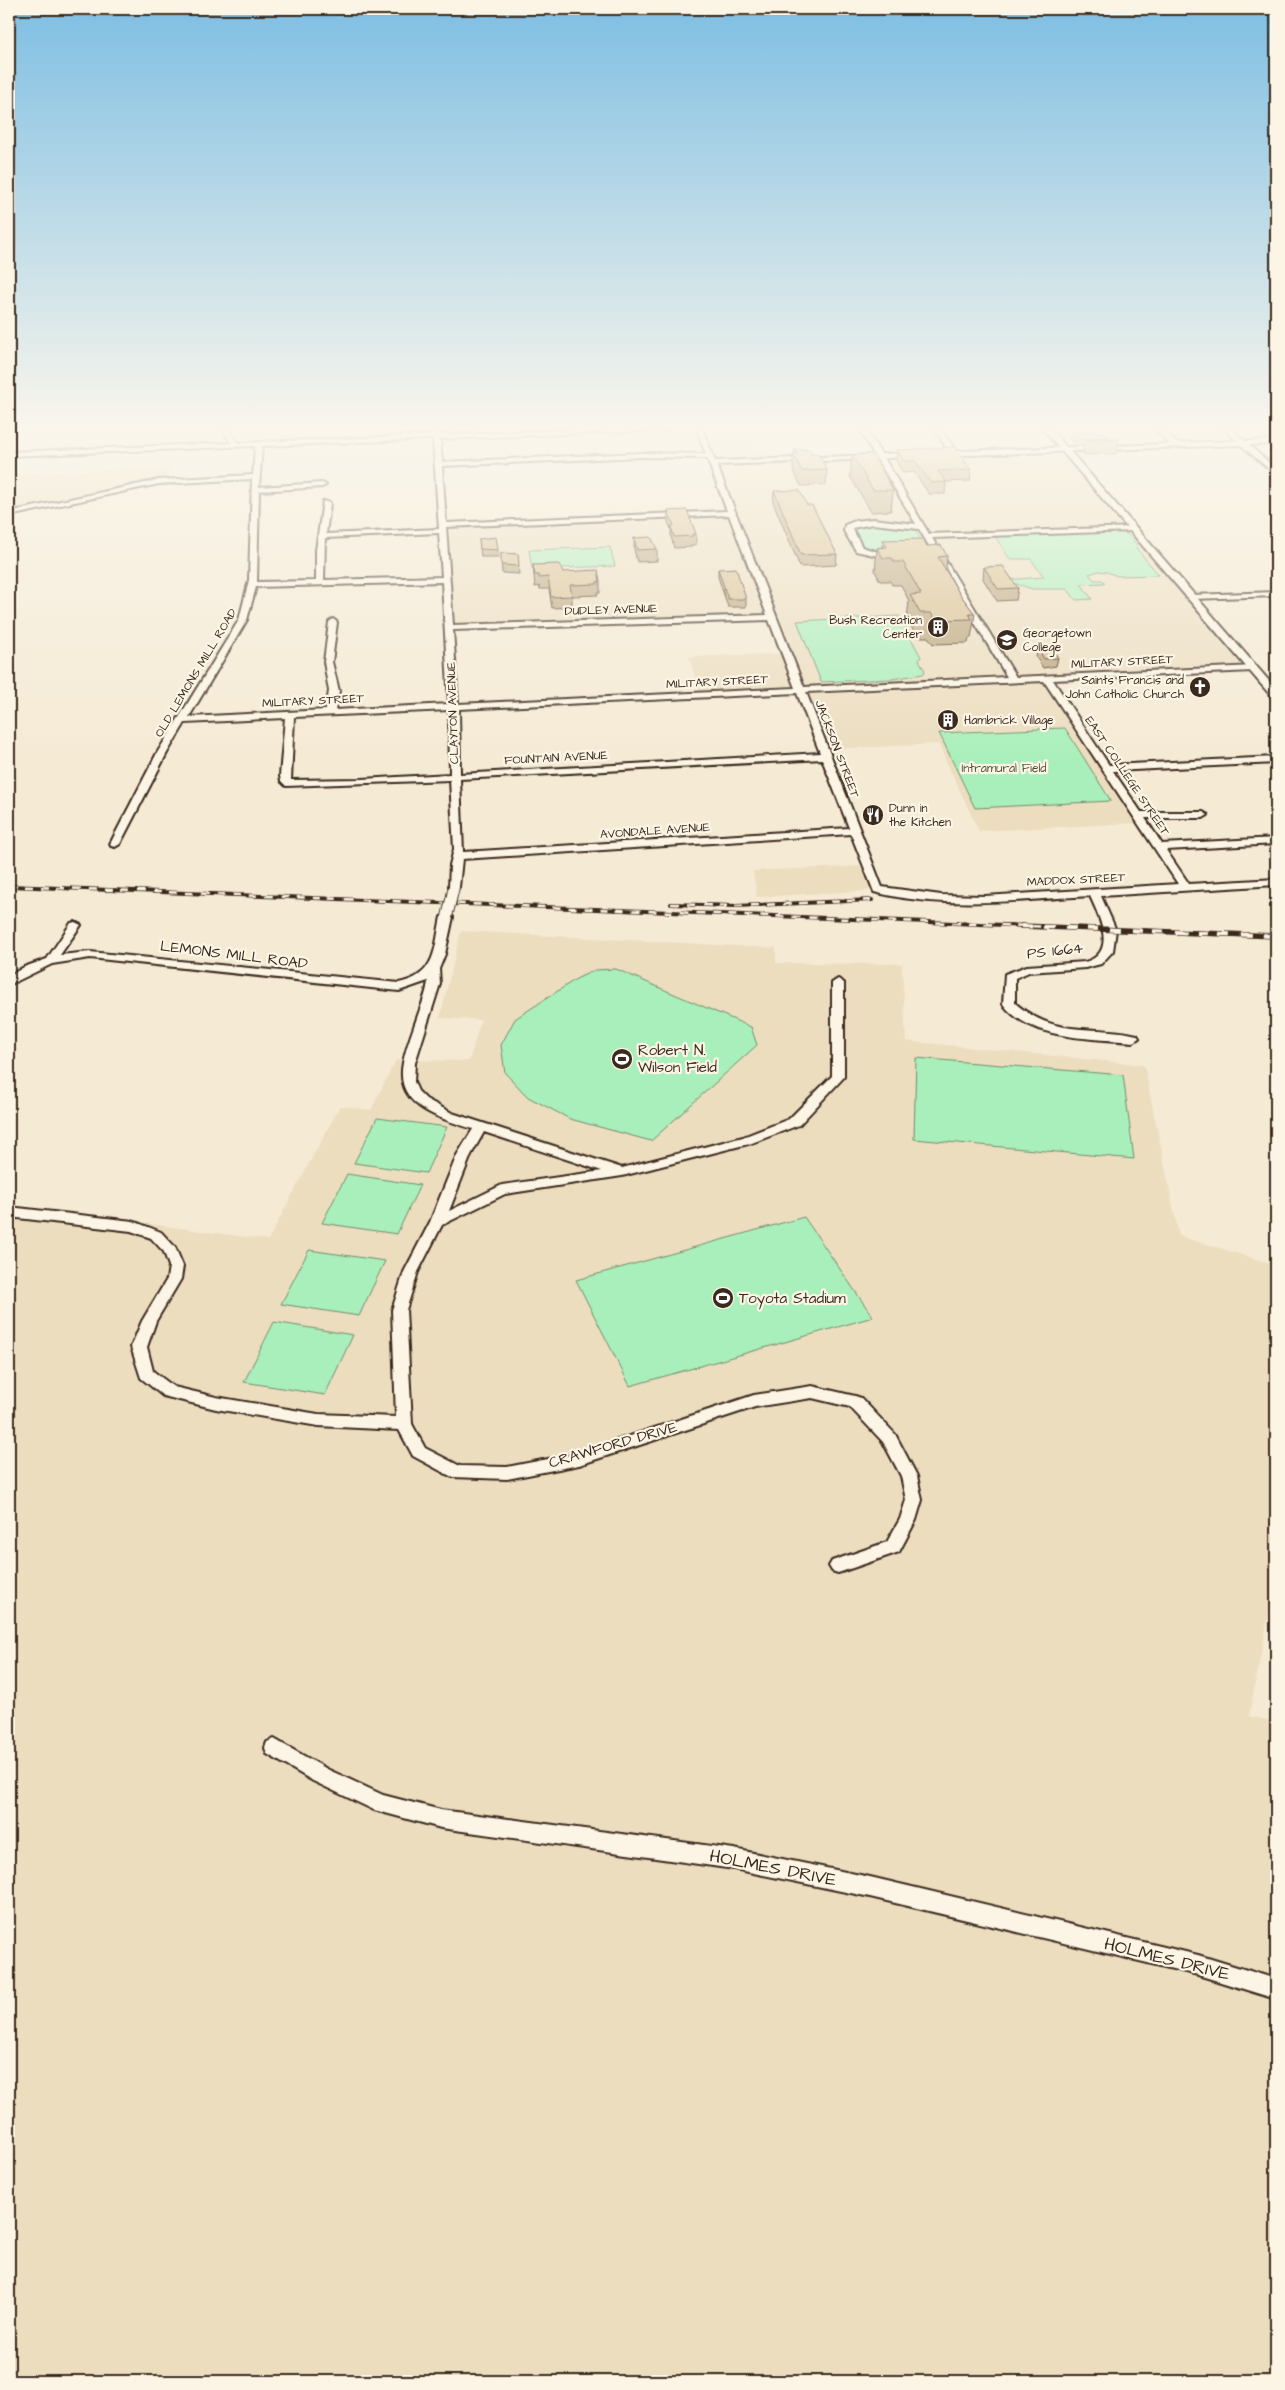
<svg xmlns="http://www.w3.org/2000/svg" width="1285" height="2390" font-family="'Architects Daughter',sans-serif">
	<style>
		.built { fill: #ecddbf }
		.green { fill: #a9efbb; stroke: #728c6c }
		.lines { fill: none; stroke-linecap: round; stroke-linejoin: round }
		.minor-casing { stroke: #3b2a1e; stroke-width: 4 }
		.major-casing { stroke: #3b2a1e; stroke-width: 4 }
		.minor { fill: #fcf5e5; fill-rule: evenodd }
		.major { fill: #fcf5e5; fill-rule: evenodd }
		.rail-far1-casing { stroke: #3b2a1e; stroke-width: 4 }
		.rail-casing { stroke: #3b2a1e; stroke-width: 5.5 }
		.rail-far1 { stroke: #fcf5e5; stroke-width: 2.5; stroke-dasharray: 8; stroke-linecap: butt }
		.rail { stroke: #fcf5e5; stroke-width: 4; stroke-dasharray: 11; stroke-linecap: butt }
		.minor-bridge-casing { stroke: #3b2a1e; stroke-width: 12; stroke-linecap: butt }
		.minor-bridge { stroke: #fcf5e5; stroke-width: 10 }
		.wall { fill: #baa37a; stroke: #3b2a1e }
		.building { fill: #d8be8e; stroke: #3b2a1e }
		.labels { text-anchor: middle; dominant-baseline: central; stroke-width: 4.5; stroke-linejoin: round; paint-order: stroke }
		.far-street-label { font-size: 12px; fill: #3b2a1e; stroke: #fcf5e5 }
		.far-poi-label { font-size: 12px; fill: #3b2a1e; stroke: #fcf5e5; text-anchor: start }
		.far-park-label { font-size: 12px; fill: #51513d; stroke: #fcf5e5 }
		.street-label { font-size: 15px; fill: #3b2a1e; stroke: #fcf5e5 }
		.poi-label { font-size: 15px; fill: #3b2a1e; stroke: #fcf5e5; text-anchor: start }
		.near-street-label { font-size: 18px; fill: #3b2a1e; stroke: #fcf5e5 }
	</style>
	<rect width="100%" height="100%" fill="#f5ead4"/>
	<filter id="ink" filterUnits="userSpaceOnUse"><feTurbulence type="fractalNoise" baseFrequency=".02" numOctaves="2"/><feDisplacementMap in="SourceGraphic" scale="10" xChannelSelector="R" yChannelSelector="G"/><feConvolveMatrix kernelMatrix="1 2 1 2 8 2 1 2 1" color-interpolation-filters="sRGB"/></filter>
	<g filter="url(#ink)">
		<!-- built -->
		<g class="built">
			<path d="M752 441 756 451 769 450 773 461 1060 450 1248 666 1041 676 1136 823 979 831 938 744 832 749 805 688 700 692 689 657 792 653 778 615 453 628 446 525 739 514 711 442Z"/>
			<path d="M169 467 166 479 117 487 42 507 9 512V474Z"/>
			<path d="M868 866 878 890 757 897 753 871Z"/>
			<path d="M461 931 776 948V963L902 964 906 1041 1144 1065 1179 1236 1276 1265V1577L1249 1716 1276 1722V2381H9V1205L268 1240 340 1106 371 1110 396 1060 469 1061 481 1020 440 1018Z"/>
		</g>
		<!-- green -->
		<g class="green">
			<path d="M871 523 914 529 923 543 883 552 861 548 851 530 852 527Z"/>
			<path d="M1121 531 1127 534 1138 546 1136 548 1159 575 1117 576 1107 572 1099 571 1089 574 1094 580H1102L1105 583 1081 584 1092 599 1076 600 1067 589H1032L1005 580 1044 577 1031 559H1010L994 535Z"/>
			<path d="M610 547 615 566 532 569 529 550Z"/>
			<path d="M899 616 921 657 919 660 925 671 923 674 892 679 821 682 797 621Z"/>
			<path d="M1065 728 1111 801 975 808 939 733Z"/>
			<path d="M616 969 751 1027 757 1045 651 1141 570 1119 528 1097 505 1073 501 1045 515 1019 576 979 595 970Z"/>
			<path d="M916 1058 1123 1075 1134 1159 914 1139Z"/>
			<path d="M377 1118 447 1127 426 1173 354 1163Z"/>
			<path d="M347 1174 420 1185 397 1234 322 1223Z"/>
			<path d="M804 1217 873 1317 630 1386 576 1280Z"/>
			<path d="M309 1250 385 1261 359 1316 281 1304Z"/>
			<path d="M274 1322 353 1335 325 1395 244 1382Z"/>
		</g>
		<g class="lines">
			<!-- minor casing -->
			<g class="minor-casing">
				<g id="minor">
					<path d="M221 428H227L238 443 433 435V428H439L440 435 621 428H670L667 430 440 439 442 462 641 453 706 454 696 428H702L715 461 874 455 859 428H865L881 454 915 453 918 455 915 457 884 458 929 534 1136 527 1137 529 1133 531 932 538 1016 677 1256 666 1257 668 1253 671 1053 680 1109 765 1276 757V763L1113 771 1141 812H1203L1208 815 1203 818H1145L1162 844 1276 838V844L1166 850 1189 884 1276 879V885L1101 896 1116 930 1113 951 1101 964 1085 968 1029 972 1015 978V1003C1057 1039 1090 1024 1137 1035L1139 1038 1133 1042C1092 1038 1031 1041 1003 1004L1005 974 1027 966 1085 962C1118 953 1099 916 1090 896 1019 900 944 910 874 892L851 834 462 859 459 887 454 890 449 887 450 865 454 849 450 780 286 786 281 781 280 776 285 718 185 723 167 753 120 844 115 847 111 846 110 844 157 753 239 620 249 580 252 479 159 484 9 516V512L159 480 253 475 255 446 9 456V452L231 443ZM433 439 439 529 326 534 330 503 323 501 316 550V581L257 582 259 491 322 487 326 485 322 483 259 487 262 446ZM641 457 707 458 727 511 446 523 442 466ZM877 459 916 524 873 519 855 521 845 525 844 531 856 551 878 556 898 552 894 550 878 552 862 547 852 528 873 524 919 529 1007 677 804 687 717 465ZM729 515 767 615 453 625 446 527ZM439 533 442 577 324 580 325 538ZM442 582 449 704 335 710 339 691 332 662 337 622 333 619 329 622 324 662 329 691 326 710 189 717 247 620 256 587ZM769 620 795 688 458 704 453 630ZM1044 681 1178 884 985 896 941 895 882 887 806 692ZM797 693 820 753 460 774 459 709ZM449 710 450 774 362 779 291 780 294 717ZM822 759 849 828 463 852 460 779Z"/>
					<path d="M934 428H940L956 451 1170 444 1153 428H1160L1177 443 1237 441 1223 428H1230L1245 441 1276 440V444L1249 445 1276 469V475L1241 445 941 456 939 453 949 452Z"/>
					<path d="M1276 592V596L1192 599 1188 597 1192 595Z"/>
					<path d="M447 914 453 917 445 954 439 969 440 984 415 1063 414 1082 418 1091 426 1099 452 1113 622 1168 743 1137 789 1119 832 1076V983L838 979 844 983V1077L799 1125 752 1143 622 1176 505 1194 442 1225 418 1272 406 1310 412 1424 425 1448 460 1466 507 1467 579 1453 754 1395 812 1386 855 1396 861 1398 895 1434 917 1476 922 1500 916 1520 899 1552 838 1573 832 1571 829 1566 832 1561 887 1542 900 1519 906 1500 901 1476 883 1442 850 1407 812 1398 755 1407 579 1465 507 1479 452 1477 413 1456 399 1430 318 1426 216 1409 163 1396 141 1378 131 1347 142 1321 167 1279 169 1266 164 1252 151 1238 131 1231 9 1217V1207L133 1221 161 1232 175 1247 183 1266 181 1279 156 1321 147 1347 153 1371 174 1387 216 1397 318 1414 396 1417 392 1310 404 1272 430 1222 457 1155 473 1129C440 1118 394 1107 403 1063 406 1047 413 1030 418 1015 422 1004 427 992 428 981L399 991 90 958 52 964 9 985V976L24 967 47 959 71 923 75 922 81 925 60 955 90 952 399 983C437 975 434 949 441 917ZM484 1132 602 1171 502 1185 449 1211 471 1155Z"/>
					<path d="M274 1739 327 1769 383 1795 441 1810 734 1849 870 1877 1198 1955 1276 1979V1999L1198 1975 870 1897 734 1869 441 1828 374 1810 313 1781 267 1754 265 1748 267 1742Z"/>
				</g>
			</g>
			<!-- major casing -->
			<g class="major-casing">
				<path id="major" d="M1042 428H1050L1276 689V698L1272 697Z"/>
			</g>
			<!-- minor -->
			<use href="#minor" class="minor"/>
			<!-- major -->
			<use href="#major" class="major"/>
			<!-- rail-far1 casing -->
			<g class="rail-far1-casing">
				<g id="rail-far1">
					<path d="M9 886 1053 927"/>
					<path d="M671 904 736 906 872 900"/>
				</g>
			</g>
			<!-- rail casing -->
			<g class="rail-casing">
				<path id="rail" d="M1021 926 1276 936"/>
			</g>
			<!-- rail-far1 -->
			<use href="#rail-far1" class="rail-far1"/>
			<!-- rail -->
			<use href="#rail" class="rail"/>
			<!-- minor-bridge casing -->
			<g class="minor-bridge-casing">
				<path id="minor-bridge" d="M447 917 454 887"/>
			</g>
			<!-- minor-bridge -->
			<use href="#minor-bridge" class="minor-bridge"/>
		</g>
		<!-- wall -->
		<g class="wall">
			<path d="M1072 433 1119 440 1116 454 1085 455 1083 453 1084 445 1076 446 1070 440Z"/>
			<path d="M795 450 811 454 827 470 826 485 801 486 793 469V454H794Z"/>
			<path d="M897 450 971 470 970 481 946 482 945 494H929L914 472 903 473 896 461Z"/>
			<path d="M852 455 893 490 891 511 871 512 850 476Z"/>
			<path d="M774 491 807 505 837 554 836 565 800 567 773 502Z"/>
			<path d="M668 511 696 534V545H692V547L674 548 671 536V529L668 522Z"/>
			<path d="M634 538 657 549V561L637 562 634 549Z"/>
			<path d="M479 539 498 550V557H481Z"/>
			<path d="M883 540 927 546 947 556 946 569 959 593 975 614 971 638H969L968 643 933 644 928 637H917L907 619 909 601 901 585H892L890 581H880L875 571 877 548 882 547Z"/>
			<path d="M501 553 518 554 519 574 502 573Z"/>
			<path d="M533 565 600 581V593H597L598 595 572 596V607L552 608 549 589H540L539 586 535 587Z"/>
			<path d="M984 567 1018 588 1016 600 997 601 983 579Z"/>
			<path d="M718 569 746 599V607H728L718 577Z"/>
			<path d="M1038 649 1058 658 1056 666 1043 668 1036 657Z"/>
		</g>
		<!-- building -->
		<g class="building">
			<path d="M1094 432H1104L1109 437 1077 439 1072 433Z"/>
			<path d="M1117 438 1119 440 1087 441 1085 439Z"/>
			<path d="M954 447 971 470 938 471 946 482 931 483 915 461H904L897 450Z"/>
			<path d="M809 449 811 454 819 455 827 470 802 471 793 454H798L795 450Z"/>
			<path d="M873 454 893 490H873L852 455Z"/>
			<path d="M799 490 807 505H812L837 554 801 555 774 491Z"/>
			<path d="M687 510 696 534H692L693 536 674 537 671 526H674L668 511Z"/>
			<path d="M496 537 498 550 480 549 479 539Z"/>
			<path d="M651 537 657 549 637 550 634 538Z"/>
			<path d="M923 539 927 546 941 545 947 556 938 557 959 593 975 614H969L972 619 936 620 931 613H920L910 595 921 594 903 562H894L892 558H883L877 548 887 547 883 540Z"/>
			<path d="M501 553 518 554 519 566 501 565Z"/>
			<path d="M559 564 563 572 598 570 600 581 597 582V584L570 585 572 596 551 597 548 577 539 578V575H535L533 565Z"/>
			<path d="M1003 566 1018 588 998 589 984 567Z"/>
			<path d="M736 568 746 599H728L718 569Z"/>
			<path d="M1052 648 1058 658 1044 659 1038 649Z"/>
		</g>
	</g>
	<!-- sky -->
	<linearGradient id="sky" x2="0" y2="1"><stop stop-color="#7ebee3"/><stop offset="0.56" stop-color="#faf6ec"/><stop offset="1" stop-color="#faf6ec" stop-opacity="0"/></linearGradient>
	<rect width="1285" height="762" fill="url(#sky)"/>
	<!-- icons -->
	<defs>
		<g id="building-disc" transform="scale(1.125)"><circle r="9.5" fill="#3b2a1e" stroke="#fcf5e5"/><path d="M-4-6H4V6H1V3H-1V6H-4ZM-2.5-4.3h1.7v1.8h-1.7ZM.8-4.3h1.7v1.8H.8ZM-2.5-1h1.7V.8h-1.7ZM.8-1h1.7V.8H.8Z" fill="#fff"/></g>
		<g id="university-disc" transform="scale(1.125)"><circle r="9.5" fill="#3b2a1e" stroke="#fcf5e5"/><path d="M0-5L7-2L0 1L-7-2ZM-4 1L0 2.5L4 1V4Q0 6-4 4Z" fill="#fff"/></g>
		<g id="church-disc" transform="scale(1.125)"><circle r="9.5" fill="#3b2a1e" stroke="#fcf5e5"/><path d="M-1.2-6h2.4v3.5h3.3v2.4h-3.3V6h-2.4V-.1h-3.3v-2.4h3.3Z" fill="#fff"/></g>
		<g id="restaurant-disc" transform="scale(1.125)"><circle r="9.5" fill="#3b2a1e" stroke="#fcf5e5"/><path d="M-5-6h1v4h1v-4h1v4h1v-4h1v5L-1.5 .5V6h-2V.5L-5-1ZM5-6V6H3V1.5H1.5Q1.5-4 5-6Z" fill="#fff"/></g>
		<g id="stadium-disc" transform="scale(1.125)"><circle r="9.5" fill="#3b2a1e" stroke="#fcf5e5"/><path d="M0-5a6.5 5 0 1 0 0 10a6.5 5 0 1 0 0-10ZM-3.5-1.8h7v3.6h-7Z" fill="#fff"/></g>
	</defs>
	<g fill-rule="evenodd">
		<use href="#building-disc" x="938" y="627"/>
		<use href="#university-disc" x="1007" y="640"/>
		<use href="#church-disc" x="1200" y="687"/>
		<use href="#building-disc" x="948" y="720"/>
		<use href="#restaurant-disc" x="873" y="815"/>
		<use href="#stadium-disc" x="622" y="1059"/>
		<use href="#stadium-disc" x="723" y="1298"/>
	</g>
	<g class="labels">
		<!-- far-street labels -->
		<g class="far-street-label">
			<text transform="translate(611 610) rotate(-2)">DUDLEY AVENUE</text>
			<text transform="translate(1122 662) rotate(-3)">MILITARY STREET</text>
			<text transform="translate(196 673) rotate(-59)">OLD LEMONS MILL ROAD</text>
			<text transform="translate(717 682) rotate(-3)">MILITARY STREET</text>
			<text transform="translate(313 701) rotate(-3)">MILITARY STREET</text>
			<text transform="translate(453 713) rotate(-92)">CLAYTON AVENUE</text>
			<text transform="translate(837 749) rotate(69)">JACKSON STREET</text>
			<text transform="translate(556 758) rotate(-3)">FOUNTAIN AVENUE</text>
			<text transform="translate(1127 776) rotate(56)">EAST COLLEGE STREET</text>
			<text transform="translate(655 831) rotate(-4)">AVONDALE AVENUE</text>
			<text transform="translate(1076 880) rotate(-3)">MADDOX STREET</text>
		</g>
		<!-- far-poi labels -->
		<g class="far-poi-label">
			<text x="922" y="620" text-anchor="end">Bush Recreation<tspan x="922" dy="14">Center</tspan></text>
			<text x="1023" y="633">Georgetown<tspan x="1023" dy="14">College</tspan></text>
			<text x="1184" y="680" text-anchor="end">Saints Francis and<tspan x="1184" dy="14">John Catholic Church</tspan></text>
			<text x="964" y="720">Hambrick Village</text>
			<text x="889" y="808">Dunn in<tspan x="889" dy="14">the Kitchen</tspan></text>
		</g>
		<!-- far-park labels -->
		<g class="far-park-label">
			<text x="1004" y="768">Intramural Field</text>
		</g>
		<!-- street labels -->
		<g class="street-label">
			<text transform="translate(1055 951) rotate(-6)">PS 1664</text>
			<text transform="translate(234 955) rotate(7)">LEMONS MILL ROAD</text>
			<text transform="translate(613 1445) rotate(-16)">CRAWFORD DRIVE</text>
		</g>
		<!-- poi labels -->
		<g class="poi-label">
			<text x="638" y="1050">Robert N.<tspan x="638" dy="17">Wilson Field</tspan></text>
			<text x="739" y="1298">Toyota Stadium</text>
		</g>
		<!-- near-street labels -->
		<g class="near-street-label">
			<text transform="translate(773 1868) rotate(11)">HOLMES DRIVE</text>
			<text transform="translate(1167 1959) rotate(14)">HOLMES DRIVE</text>
		</g>
	</g>
	<!-- margin -->
	<rect width="1285" height="2390" fill="none" stroke="#fcf5e5" stroke-width="30"/>
	<rect x="15" y="15" width="1255" height="2360" fill="none" stroke="#3b2a1e" stroke-width="2" filter="url(#ink)"/>
</svg>
